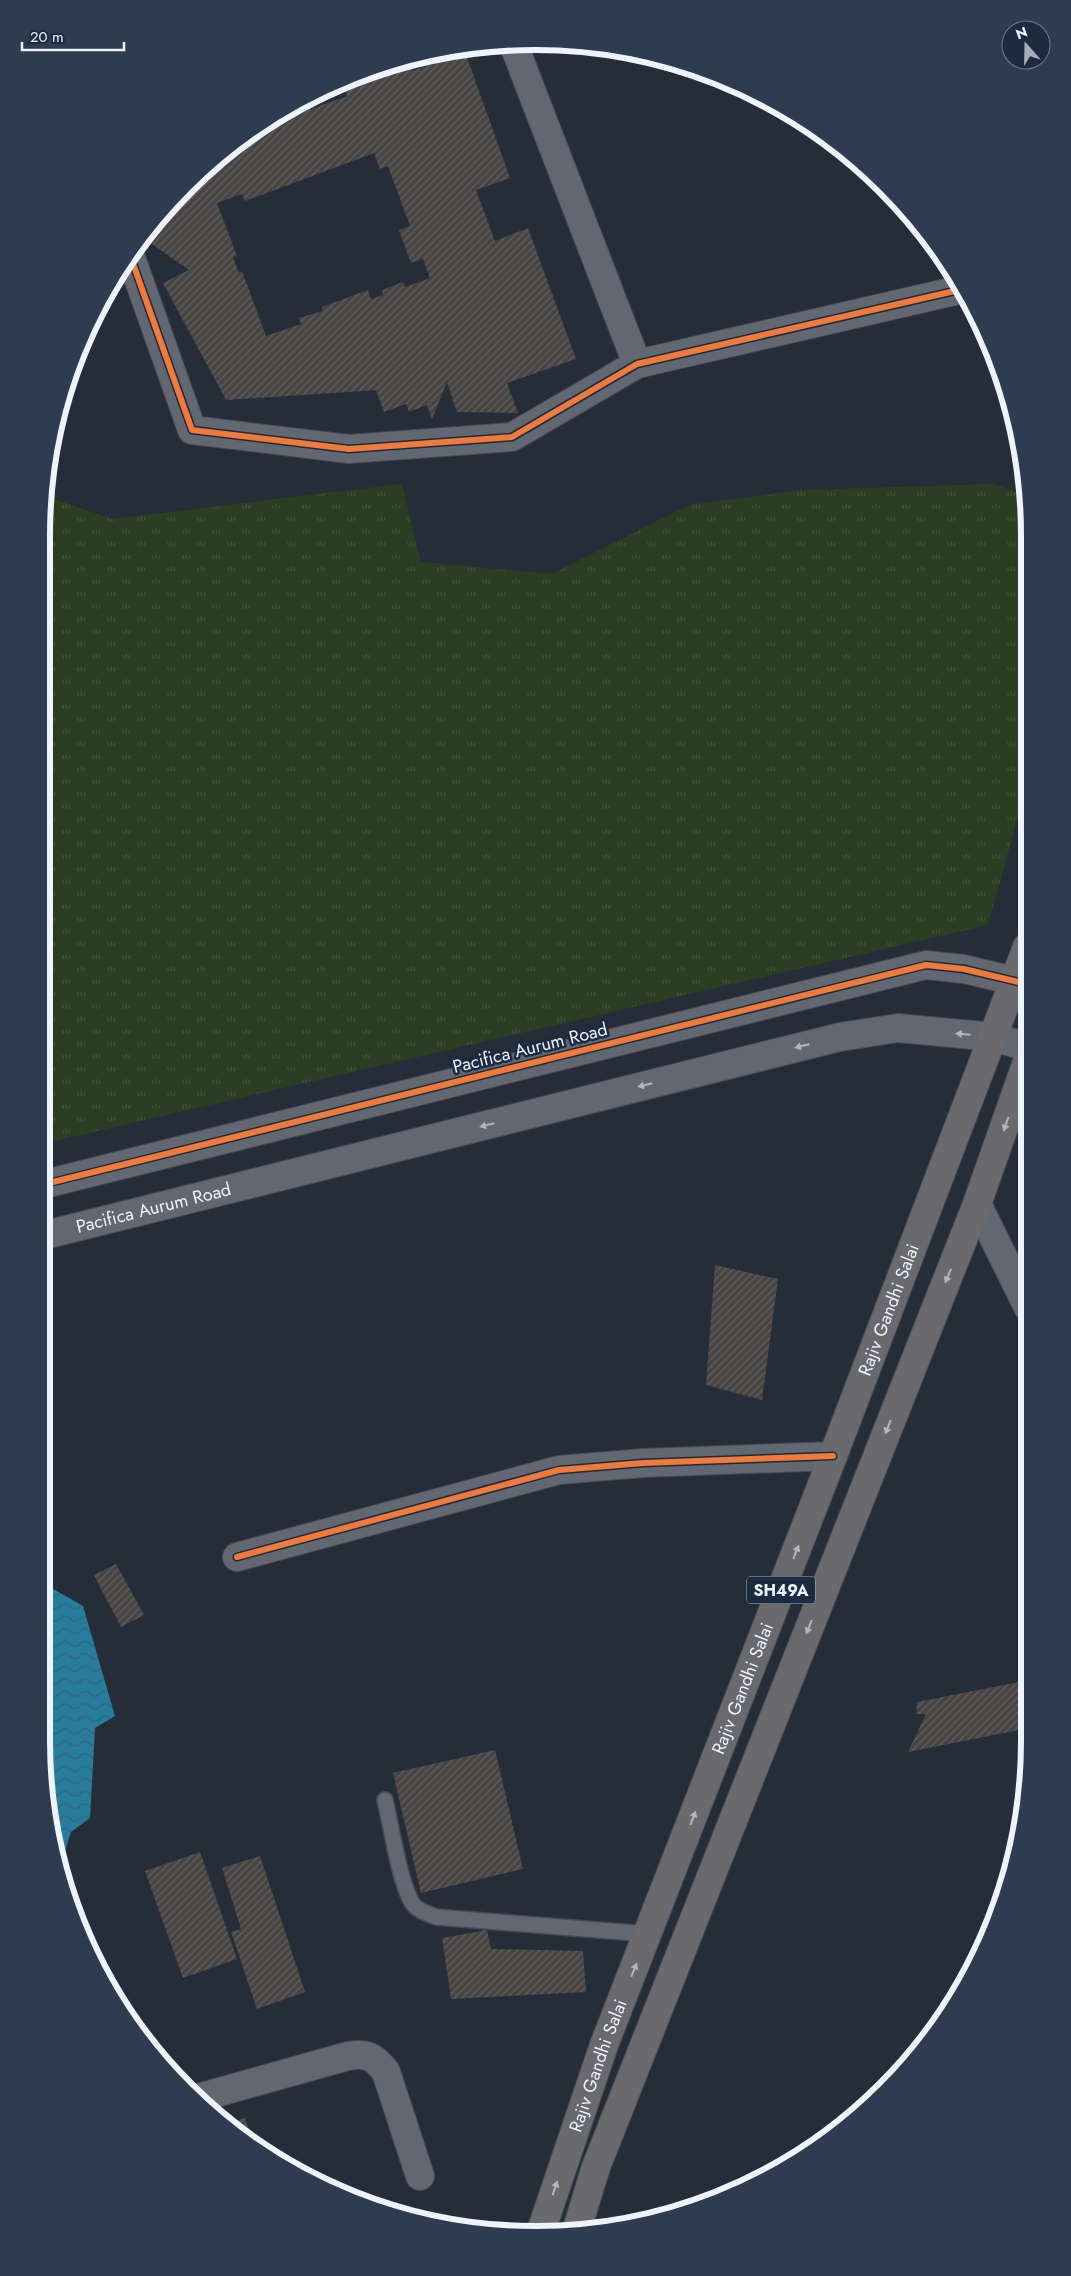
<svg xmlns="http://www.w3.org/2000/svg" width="1071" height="2276" font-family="Jost,sans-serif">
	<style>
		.grass { fill: url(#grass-tufts) }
		.water { fill: url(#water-waves) }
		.building { fill: url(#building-hatch); fill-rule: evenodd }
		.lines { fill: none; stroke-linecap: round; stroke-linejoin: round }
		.lane-casing { stroke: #444a53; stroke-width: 18 }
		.street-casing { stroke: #444a53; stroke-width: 30 }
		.primary-casing { stroke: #444a53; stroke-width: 30 }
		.lane { stroke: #616871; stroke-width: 15 }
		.street { stroke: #616871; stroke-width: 28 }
		.primary { stroke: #6a6a6e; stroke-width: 28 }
		.cycleway-casing { stroke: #1d2b41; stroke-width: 9 }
		.cycleway { stroke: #f17a3a; stroke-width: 6 }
		.oneway { fill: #afb5be }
		.oneway2 { fill: #b3b6bd }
		.labels { text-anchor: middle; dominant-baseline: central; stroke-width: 5; stroke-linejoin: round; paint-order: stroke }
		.shield { fill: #1d2b41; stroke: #afb8c5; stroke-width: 1 }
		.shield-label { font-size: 16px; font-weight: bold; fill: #eef4fd }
		.street-label { font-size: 18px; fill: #eef4fd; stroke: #1d2b41 }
		.rim { fill: none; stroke: #eef4fd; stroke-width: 6 }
	</style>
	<defs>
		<pattern id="grass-tufts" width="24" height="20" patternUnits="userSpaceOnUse" patternTransform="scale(1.25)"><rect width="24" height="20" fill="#2c3e21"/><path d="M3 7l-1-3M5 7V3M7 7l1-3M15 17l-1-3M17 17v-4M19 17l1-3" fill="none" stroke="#415137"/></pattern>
		<pattern id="water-waves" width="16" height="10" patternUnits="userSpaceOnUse" patternTransform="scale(1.25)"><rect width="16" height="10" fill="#277d9b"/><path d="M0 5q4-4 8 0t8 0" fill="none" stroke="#356677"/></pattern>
		<pattern id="building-hatch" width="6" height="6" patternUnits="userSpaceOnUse" patternTransform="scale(1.25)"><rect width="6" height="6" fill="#484444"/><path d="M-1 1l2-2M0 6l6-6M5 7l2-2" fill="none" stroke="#636060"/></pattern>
	</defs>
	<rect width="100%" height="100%" fill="#252d39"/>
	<!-- grass -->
	<path class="grass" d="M402 484 421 562 552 574 689 505 801 490 993 484 1026 495 1027 784 988 925 41 1144V535L45 496 112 519Z"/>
	<!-- water -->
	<path class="water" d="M41 1582 83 1606 115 1716 95 1728 90 1818 71 1832 64 1854 57 1859C34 1775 41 1670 41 1582Z"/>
	<!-- building -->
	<g class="building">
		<path d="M465 52 510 178 476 190 495 241 528 228 576 359 507 383 518 413 457 412 447 382 432 419 427 405 409 412 406 404 384 412 376 390 226 400 163 283 189 270 149 242 146 235 186 186 261 125 271 119 272 123 347 96 342 81 346 79 409 60 413 71ZM374 153 380 169 388 166 410 226 399 230 411 263 423 259 430 278 405 287 403 282 382 290 383 295 371 299 368 290 322 307 323 311 299 318 301 324 266 336 242 271 239 273 233 257 237 256 217 203 242 194 245 201Z"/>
		<path d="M715 1265 778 1279 762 1400 706 1385Z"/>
		<path d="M116 1564 144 1615 121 1627 94 1575Z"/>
		<path d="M1029 1604V1638L1020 1606Z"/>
		<path d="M1030 1680V1728L908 1752 926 1714H916L917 1702Z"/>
		<path d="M495 1750 523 1869 421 1893 393 1773Z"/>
		<path d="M200 1852 237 1959 183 1978 145 1871Z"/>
		<path d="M260 1856 305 1992 257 2009 231 1932 241 1929 222 1868Z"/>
		<path d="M487 1930 491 1949 583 1951 586 1992 451 1999 442 1938Z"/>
		<path d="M245 2118 255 2146 226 2124Z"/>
	</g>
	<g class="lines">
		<!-- lane casing -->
		<g class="lane-casing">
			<path id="lane" d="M385 1800C391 1825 400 1885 413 1904 418 1911 429 1914 436 1917L648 1934"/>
		</g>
		<!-- street casing -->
		<g class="street-casing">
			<g id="street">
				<path d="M513 43 637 364"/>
				<path d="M130 255 192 430 349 449 512 437 637 364 959 290"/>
				<path d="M41 1185 926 965 964 969 1027 984"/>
				<path d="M977 1204 1028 1307"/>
				<path id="s1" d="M41 1236 840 1037 898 1028 994 1037 1027 1047"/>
				<path d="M237 1557 559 1470 643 1463 833 1456"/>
				<path d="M198 2098 348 2056C367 2053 374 2056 386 2072L420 2176"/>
			</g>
		</g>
		<!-- primary casing -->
		<g class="primary-casing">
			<g id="primary">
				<path d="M576 2232 596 2167 977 1204 1027 1062"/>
				<path id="s2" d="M540 2234 604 2045 833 1456 1027 947"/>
			</g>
		</g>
		<!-- lane -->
		<use href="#lane" class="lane"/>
		<!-- street -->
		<use href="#street" class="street"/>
		<!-- primary -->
		<use href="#primary" class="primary"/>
		<!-- cycleway casing -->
		<g class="cycleway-casing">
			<g id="cycleway">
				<path d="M130 255 192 430 349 449 512 437 637 364 959 290"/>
				<path d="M41 1185 926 965 964 969 1027 984"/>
				<path d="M237 1557 559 1470 643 1463 833 1456"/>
			</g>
		</g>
		<!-- cycleway -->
		<use href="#cycleway" class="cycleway"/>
	</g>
	<!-- one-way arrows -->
	<defs><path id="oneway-solid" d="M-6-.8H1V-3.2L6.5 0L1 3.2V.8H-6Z" transform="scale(1.25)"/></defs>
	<g class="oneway">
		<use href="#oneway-solid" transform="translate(963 1034) rotate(-175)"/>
		<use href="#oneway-solid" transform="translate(802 1046) rotate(166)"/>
		<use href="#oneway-solid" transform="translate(645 1085) rotate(166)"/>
		<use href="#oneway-solid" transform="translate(487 1125) rotate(166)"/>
	</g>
	<g class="oneway2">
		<use href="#oneway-solid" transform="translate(1006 1124) rotate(109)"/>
		<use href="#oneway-solid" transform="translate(948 1276) rotate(112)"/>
		<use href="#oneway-solid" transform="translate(888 1427) rotate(112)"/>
		<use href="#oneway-solid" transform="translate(796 1552) rotate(-69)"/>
		<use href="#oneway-solid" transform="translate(809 1627) rotate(112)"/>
		<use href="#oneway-solid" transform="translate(693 1818) rotate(-69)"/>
		<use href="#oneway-solid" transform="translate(634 1970) rotate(-68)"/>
		<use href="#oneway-solid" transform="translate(555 2188) rotate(-71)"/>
	</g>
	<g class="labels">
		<!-- shield labels -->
		<rect class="shield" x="747" y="1576.5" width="68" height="27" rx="4"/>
		<g class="shield-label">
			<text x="781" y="1590">SH49A</text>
		</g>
		<!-- street labels -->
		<g class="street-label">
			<text transform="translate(530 1048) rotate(-14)">Pacifica Aurum Road</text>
			<text stroke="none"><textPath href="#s1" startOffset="116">Pacifica Aurum Road</textPath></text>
			<text stroke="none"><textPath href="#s2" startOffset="988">Rajiv Gandhi Salai</textPath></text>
			<text stroke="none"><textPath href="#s2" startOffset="582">Rajiv Gandhi Salai</textPath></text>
			<text stroke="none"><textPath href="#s2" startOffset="178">Rajiv Gandhi Salai</textPath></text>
		</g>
	</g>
	<!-- crop -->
	<path d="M0 0H1071V2276H0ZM535 50H536A485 485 0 0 1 1021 535V1741A485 485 0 0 1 536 2226H535A485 485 0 0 1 50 1741V535A485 485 0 0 1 535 50Z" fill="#2e3b50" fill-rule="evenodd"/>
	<path class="rim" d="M535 50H536A485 485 0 0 1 1021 535V1741A485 485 0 0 1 536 2226H535A485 485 0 0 1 50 1741V535A485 485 0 0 1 535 50Z"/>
	<!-- north arrow -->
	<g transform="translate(1026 45) rotate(340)"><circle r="24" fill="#1d2b41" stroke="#717b8c"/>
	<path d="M0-4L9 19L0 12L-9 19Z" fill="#a8aeb8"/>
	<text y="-8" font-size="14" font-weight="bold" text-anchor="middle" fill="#eef4fd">N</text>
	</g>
	<!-- scale -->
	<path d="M22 42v8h102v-8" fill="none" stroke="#eef4fd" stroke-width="2.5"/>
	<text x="30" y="42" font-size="15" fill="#eef4fd" stroke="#1d2b41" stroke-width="4" paint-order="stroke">20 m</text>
</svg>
